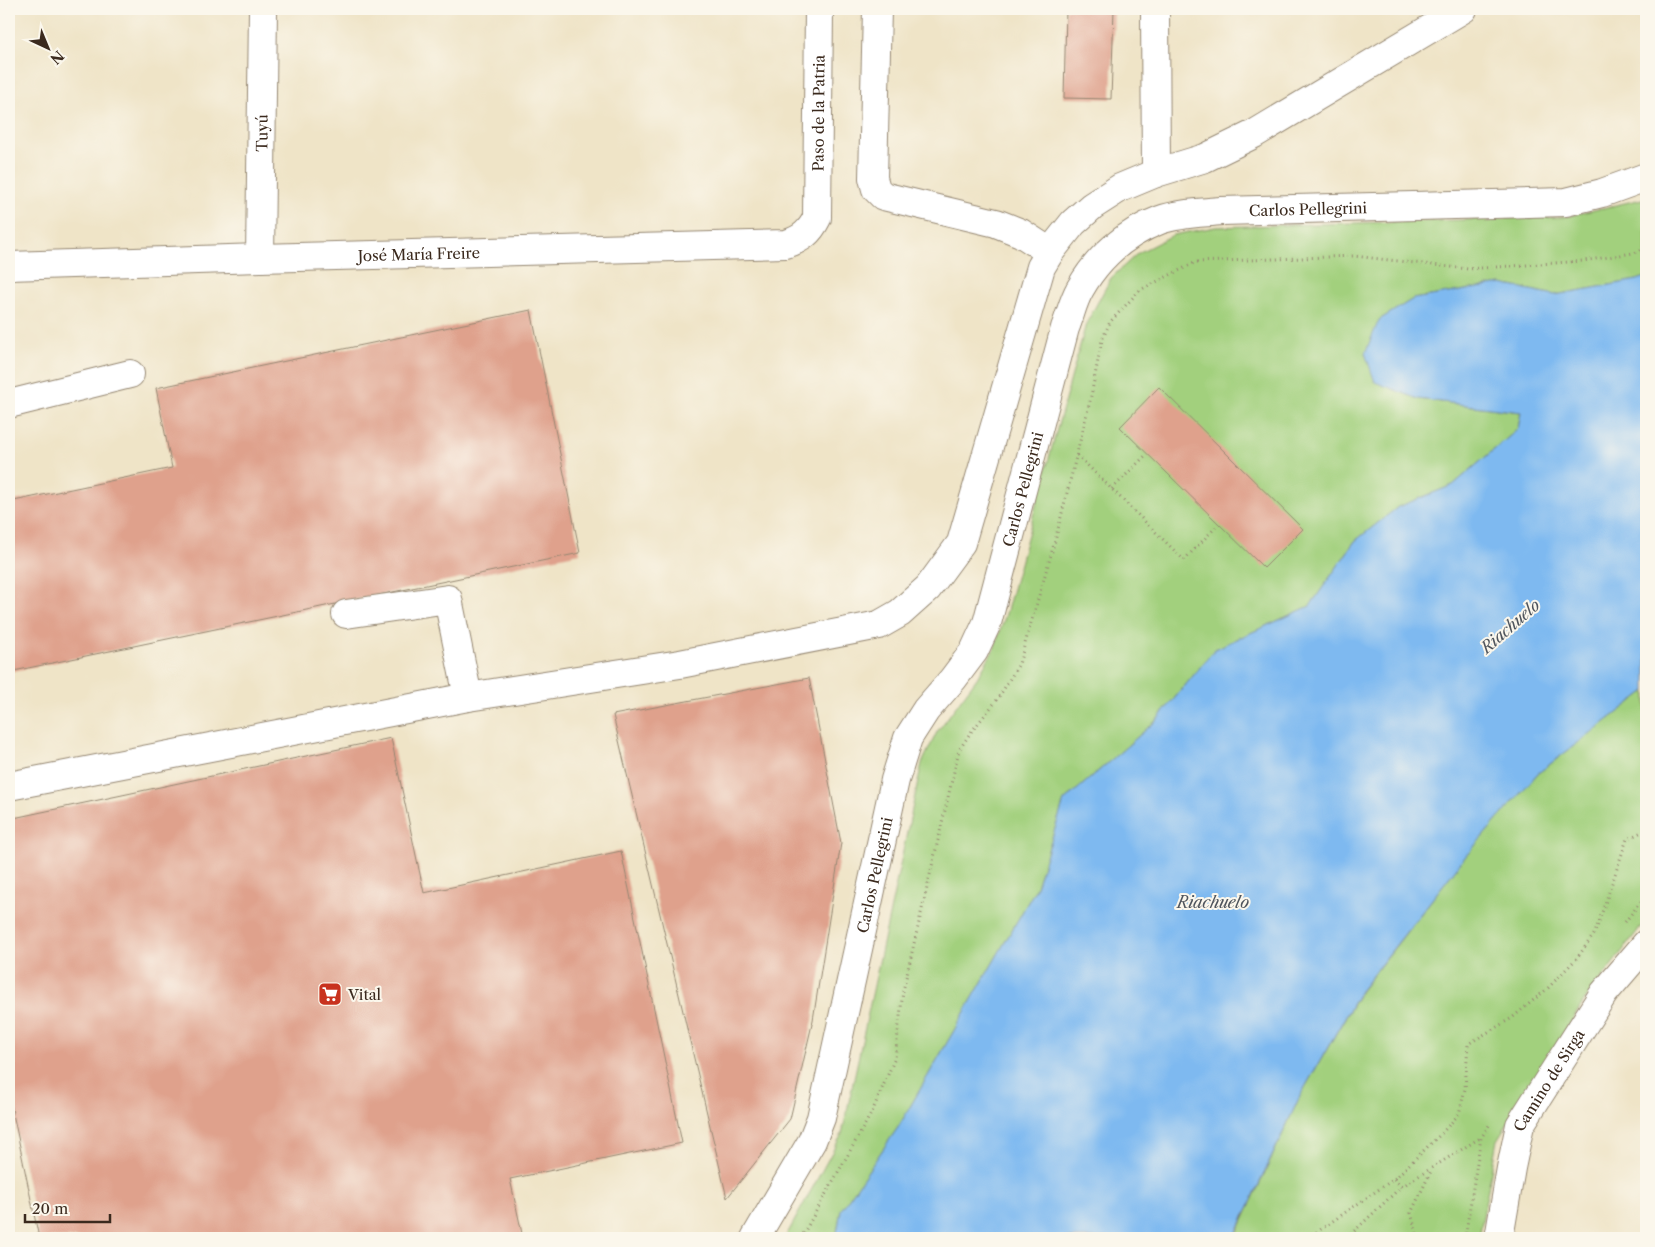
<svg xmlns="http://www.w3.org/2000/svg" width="1655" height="1247" font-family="'Libre Caslon Text',serif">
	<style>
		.green { fill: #a2d07d; stroke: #6e7d4e }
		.water { fill: #7eb9f0; stroke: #5c7287 }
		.building { fill: #dfa18c }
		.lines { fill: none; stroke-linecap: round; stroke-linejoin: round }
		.minor-casing { stroke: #958772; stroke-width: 30 }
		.path { stroke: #958772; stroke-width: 3; stroke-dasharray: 1 4; stroke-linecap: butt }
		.minor { stroke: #fff; stroke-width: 28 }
		.labels { text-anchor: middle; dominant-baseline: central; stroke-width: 4; stroke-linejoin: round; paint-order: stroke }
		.street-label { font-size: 15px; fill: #3b2a1e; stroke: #fbf7ec }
		.poi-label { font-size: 15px; fill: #3b2a1e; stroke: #fbf7ec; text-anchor: start }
		.water-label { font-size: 16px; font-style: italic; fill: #4f555d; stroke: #fbf7ec }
	</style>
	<rect width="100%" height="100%" fill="#fbf7ec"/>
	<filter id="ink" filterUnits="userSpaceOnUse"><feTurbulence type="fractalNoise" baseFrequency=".02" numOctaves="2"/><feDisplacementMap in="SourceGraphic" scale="10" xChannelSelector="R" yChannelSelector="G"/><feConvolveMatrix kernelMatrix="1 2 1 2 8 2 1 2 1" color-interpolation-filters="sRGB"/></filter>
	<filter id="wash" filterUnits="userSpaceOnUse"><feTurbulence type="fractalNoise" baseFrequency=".0096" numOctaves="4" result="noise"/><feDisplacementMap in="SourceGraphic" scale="20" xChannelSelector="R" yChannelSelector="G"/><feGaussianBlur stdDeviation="1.12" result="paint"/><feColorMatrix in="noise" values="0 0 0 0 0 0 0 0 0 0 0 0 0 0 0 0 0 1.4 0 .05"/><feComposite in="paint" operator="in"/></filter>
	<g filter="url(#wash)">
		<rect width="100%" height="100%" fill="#efe4c7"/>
		<!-- green -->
		<g class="green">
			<path d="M1646 198V277L1637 280 1555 295 1501 284 1413 299 1379 320 1418 399 1521 412 1518 429 1453 485 1398 507 1355 541 1310 606 1215 649 1156 721 1064 801 1035 890 899 1126 841 1210 836 1238H785L842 1134 922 763 937 732 977 678 994 649 1006 614 1086 324 1111 278 1138 253 1173 235 1215 227 1564 217Z"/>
			<path d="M1646 691V920L1585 1000 1497 1140 1479 1238H1235L1300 1096 1360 992 1465 857 1537 774Z"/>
		</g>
		<!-- water -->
		<path class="water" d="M1646 277V691L1537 774 1465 857 1360 991 1300 1096 1234 1238H836L841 1210 899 1126 1035 890 1064 801 1156 721 1215 649 1310 606 1355 541 1398 507 1453 485 1518 429 1521 412 1418 399 1375 382 1365 353 1379 320 1413 299 1501 284 1555 295 1637 280Z"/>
		<g id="blocks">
			<!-- building -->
			<g class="building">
				<path d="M1066 9H1114L1111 99 1064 98Z"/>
				<path d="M531 310 580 553 9 672V502L172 468 156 388Z"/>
				<path d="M1159 387 1303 529 1264 568 1120 427Z"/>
				<path d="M809 678 841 843 813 1020 790 1119 727 1198 613 715Z"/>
				<path d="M391 738 424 893 621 851 682 1143 510 1179 523 1238H39L9 1094V819Z"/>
			</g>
		</g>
	</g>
	<g filter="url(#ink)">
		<use href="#blocks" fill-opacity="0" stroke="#958772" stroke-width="1"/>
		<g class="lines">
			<!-- minor casing -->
			<g class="minor-casing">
				<g id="minor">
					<path d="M877 9 873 178 876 189 883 196 996 223 1021 233 1050 252"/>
					<path d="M1155 9 1156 173"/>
					<path id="s1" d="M260 258 263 9"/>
					<path id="s2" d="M9 266 260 258 786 244C802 239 810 232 817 218L819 9"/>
					<path d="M9 404 130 374"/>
					<path d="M468 697 680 664 879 625 900 613 928 588 961 543 1041 267 1050 252 1073 223 1092 206 1120 188 1156 173 1205 158 1254 134 1463 9"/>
					<path d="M9 786 468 697 448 599 346 614"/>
					<path id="s3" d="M755 1238 812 1141 821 1118 895 780 908 738 926 710 953 679 974 651 987 623 1065 328C1070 316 1073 301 1080 289 1098 257 1126 233 1160 220 1179 213 1202 213 1221 211L1566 202 1602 193 1646 177"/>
					<path id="s4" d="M1499 1238 1511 1168 1520 1125 1604 993 1646 944"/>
				</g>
			</g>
			<!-- path -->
			<g class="path">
				<path d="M1077 455 1184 560 1216 527"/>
				<path d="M1112 489 1145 456"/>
				<path d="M1625 922 1646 895"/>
				<path d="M1394 1179 1401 1187"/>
				<path d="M801 1238 872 1112 895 1058 903 991 959 750 971 732 997 700 1019 664 1055 541 1090 401 1102 340 1110 322 1140 290 1196 262 1354 256 1468 269 1583 261 1633 253 1646 249"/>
				<path d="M1308 1238 1394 1179 1441 1134 1459 1114 1465 1089 1468 1044 1512 1018 1548 988 1577 958 1595 933 1627 839 1646 830"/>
				<path d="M1347 1238 1401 1187 1480 1138"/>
				<path d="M1418 1238 1411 1213 1432 1169"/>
				<path d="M1465 1238 1481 1138 1490 1124"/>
			</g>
			<!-- minor -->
			<use href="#minor" class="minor"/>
		</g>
	</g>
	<!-- icons -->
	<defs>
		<g id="supermarket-square" transform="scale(1.25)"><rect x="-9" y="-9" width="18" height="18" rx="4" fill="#c8321e" stroke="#fbf7ec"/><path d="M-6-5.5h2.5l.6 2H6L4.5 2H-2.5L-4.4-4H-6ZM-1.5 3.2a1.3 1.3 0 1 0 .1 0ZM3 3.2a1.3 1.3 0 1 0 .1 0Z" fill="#fff"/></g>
	</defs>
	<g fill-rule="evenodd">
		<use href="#supermarket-square" x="330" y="994"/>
	</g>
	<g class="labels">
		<!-- street labels -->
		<g class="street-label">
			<text stroke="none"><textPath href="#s2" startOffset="924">Paso de la Patria</textPath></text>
			<text stroke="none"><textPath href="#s1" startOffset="125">Tuyú</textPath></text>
			<text stroke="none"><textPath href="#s3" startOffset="1271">Carlos Pellegrini</textPath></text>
			<text stroke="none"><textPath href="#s2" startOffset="410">José María Freire</textPath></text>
			<text stroke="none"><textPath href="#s3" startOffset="806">Carlos Pellegrini</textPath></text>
			<text stroke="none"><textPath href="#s3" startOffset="386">Carlos Pellegrini</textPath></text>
			<text stroke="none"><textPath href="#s4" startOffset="168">Camino de Sirga</textPath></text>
		</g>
		<!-- poi labels -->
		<g class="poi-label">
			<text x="348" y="994">Vital</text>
		</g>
		<!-- water labels -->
		<g class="water-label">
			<text transform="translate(1510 626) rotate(-41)">Riachuelo</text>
			<text x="1213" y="902">Riachuelo</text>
		</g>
	</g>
	<!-- margin -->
	<rect width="1655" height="1247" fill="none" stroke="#fbf7ec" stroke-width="30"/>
	<!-- north arrow -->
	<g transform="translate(48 48) rotate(136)" stroke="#fbf7ec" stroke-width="4" paint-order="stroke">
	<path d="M0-4L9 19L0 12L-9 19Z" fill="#3b2a1e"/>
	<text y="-8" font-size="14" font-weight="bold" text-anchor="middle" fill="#3b2a1e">N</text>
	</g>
	<!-- scale -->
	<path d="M25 1214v8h85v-8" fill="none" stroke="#3b2a1e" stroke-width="2.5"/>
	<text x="32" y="1214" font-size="15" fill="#3b2a1e" stroke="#fbf7ec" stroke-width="4" paint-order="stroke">20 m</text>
</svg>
